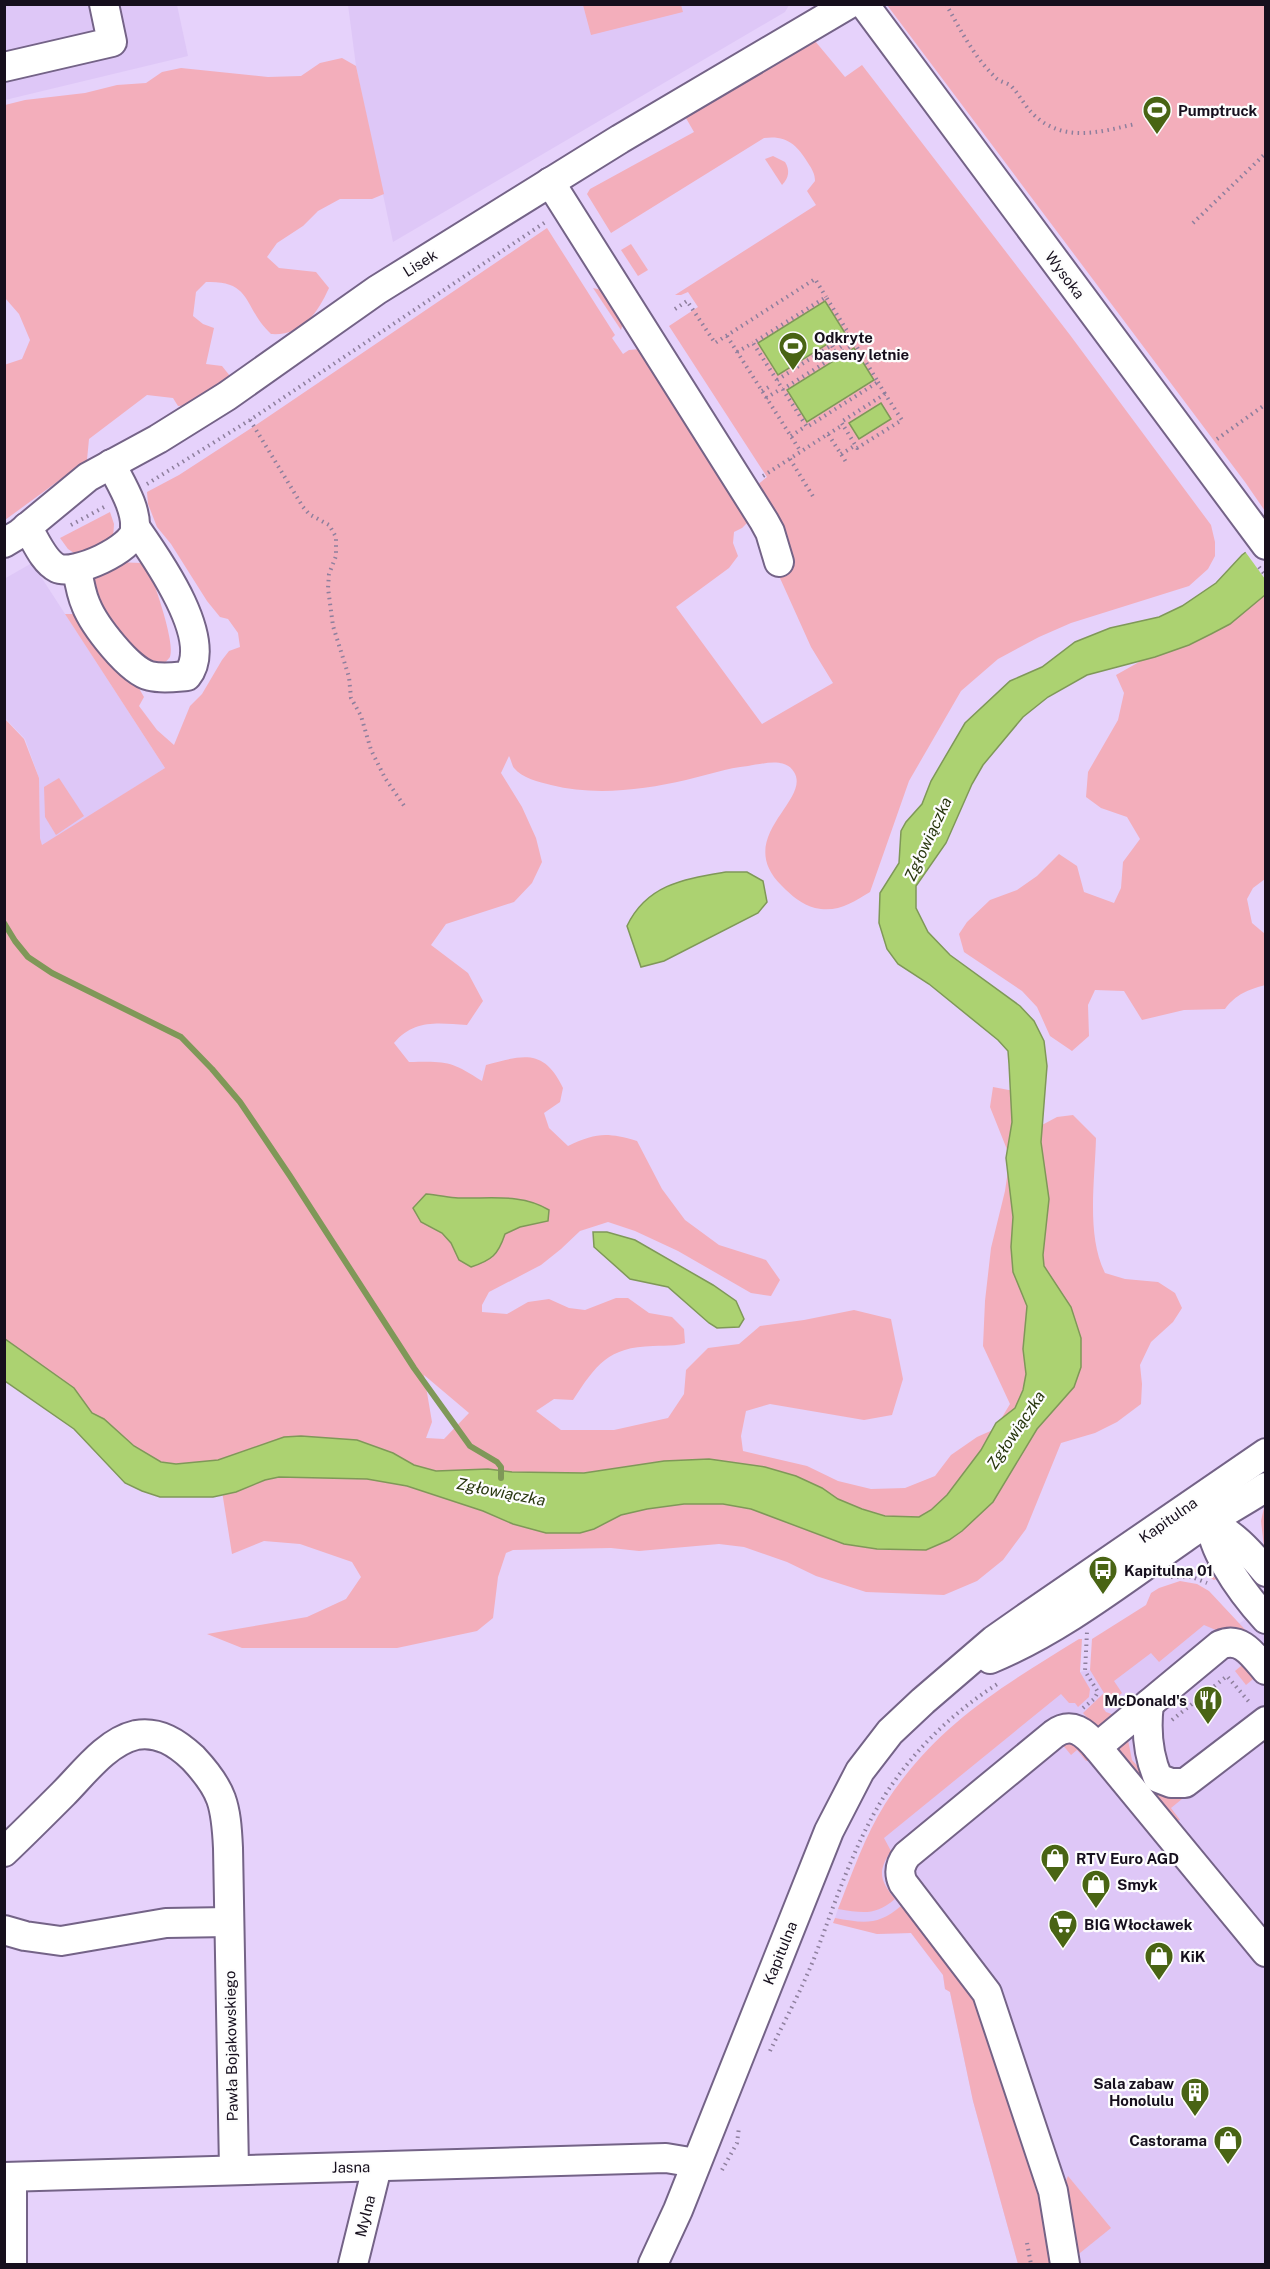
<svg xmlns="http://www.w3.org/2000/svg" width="1270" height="2269" font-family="'Public Sans',sans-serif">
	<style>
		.built { fill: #dec7f7 }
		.green { fill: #f3aebb; fill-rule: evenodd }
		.water { fill: #acd271; stroke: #7f9858; stroke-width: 1.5 }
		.pier { fill: #e6d2fb }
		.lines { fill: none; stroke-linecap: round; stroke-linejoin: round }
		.stream { stroke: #7f9858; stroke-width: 6 }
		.minor-casing { stroke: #746387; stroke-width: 32 }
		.path { stroke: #8e7f9d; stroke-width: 4; stroke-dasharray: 1.5 4.5; stroke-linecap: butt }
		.minor { stroke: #fff; stroke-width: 28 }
		.labels { text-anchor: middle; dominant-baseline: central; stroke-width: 4.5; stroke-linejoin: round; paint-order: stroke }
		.poi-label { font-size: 15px; font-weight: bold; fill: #160f1d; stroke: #fdfdfd; text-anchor: start }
		.street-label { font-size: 15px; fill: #160f1d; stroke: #fdfdfd }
		.water-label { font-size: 16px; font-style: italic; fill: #28360e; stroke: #fdfdfd }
	</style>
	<rect width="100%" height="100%" fill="#e6d2fb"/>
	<!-- built -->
	<g class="built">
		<path d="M4 5H177L188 56 5 100Z"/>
		<path d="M348 5H789L785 12 393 242 356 66Z"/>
		<path d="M32 563 165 768 42 846 40 838 39 778 25 739 5 718 4 579Z"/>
		<path d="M1213 1599 1233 1628 1265 1605V2264H1018L973 2101 950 1992 945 1989 943 1975 911 1933 877 1934 835 1918 838 1909 884 1833 1051 1677 1119 1665Z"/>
	</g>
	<!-- green -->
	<g class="green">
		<path d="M583 5H681L683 12 591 35Z"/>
		<path d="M887 5H1265V511L1245 482Z"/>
		<path d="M815 41 845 77 862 65 1070 335 1211 525 1215 542V556L1208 569 1189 586 1071 623 1039 637 998 659 961 691 909 781 870 892C852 903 837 913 815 908 802 905 791 895 782 886 732 837 812 801 794 772 785 757 762 764 748 766 727 768 707 775 686 780 643 790 594 796 551 785 539 782 522 778 514 768 512 766 511 759 509 756L501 773 522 807 536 838 542 862 532 883 514 902 446 924 431 945 468 973 483 1001 467 1025C438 1023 414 1019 394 1043L409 1062C447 1061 451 1061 482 1081L486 1065C523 1055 544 1048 563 1088L560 1102 544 1113 549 1128 568 1146C596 1133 606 1132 637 1141L662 1189 685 1220 719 1245 766 1260 780 1280 771 1296 751 1293 678 1251 635 1231 608 1222 580 1231 561 1249 541 1265 489 1292 482 1305V1312L507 1314 528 1302 549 1299 569 1308 585 1310 616 1298H628L649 1313 672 1317 684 1329 685 1343C674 1347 664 1345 653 1346 608 1347 596 1365 573 1400L554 1399 536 1411 561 1430H614L668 1418 684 1394 686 1370 708 1348 739 1344 760 1326 804 1320 854 1310 891 1319 903 1379 892 1415 864 1420 770 1404 746 1411 741 1436 743 1451 807 1466 838 1481 871 1489 905 1488 935 1476 951 1455 977 1437 995 1429 1010 1404 983 1346 985 1301 991 1248 1005 1191 1010 1157 990 1107 993 1087 1019 1092 1042 1125 1057 1117 1073 1115 1096 1138C1095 1180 1086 1235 1105 1273L1125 1279 1158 1282 1175 1293 1182 1308 1173 1322 1151 1342 1140 1365 1142 1384 1141 1404 1117 1422 1095 1433 1061 1443 1026 1529 1003 1560 977 1581 944 1595 866 1592 816 1576 787 1562 744 1547 719 1544 639 1551 611 1548 513 1550 506 1553 498 1577 493 1618 477 1631 397 1648H242L207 1634 307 1617 346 1599 361 1577 352 1562 300 1544 264 1541 232 1554 221 1485 256 1447 218 1460 196 1464H176L161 1462 134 1446 104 1419 92 1413 74 1388 5 1339 4 718 24 739 39 778 40 838 42 845 165 768 65 614H83L133 678 144 697 139 706 157 730 174 745 190 706 202 694 222 660 229 651 240 647 238 633 228 619 220 617 207 601 171 544 157 527 148 504 147 492 179 475 256 425 547 228 615 335 612 338 623 354 629 350 640 349 749 521 742 528 734 532 733 543 738 556 729 568 676 607 762 724 833 683 811 647 775 567 756 486 767 477 669 326 698 307 688 292 681 295H675L816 205 807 191 815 181C815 174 812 169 808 163 797 145 787 135 764 138L611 233 587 194 590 189 694 132 683 113ZM424 1375 469 1413 444 1439 426 1438 432 1422Z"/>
		<path d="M342 58 356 66 384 194 372 199H340L318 211 303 226 277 243 267 257 279 268 316 272 329 288C317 314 302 336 271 334 243 308 253 280 206 282L196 292 193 316 203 324 214 328 206 364 222 366 230 376 194 405 178 406 173 398 147 395 89 439 87 460 5 520 4 365 22 359 30 340 19 314 5 298V105L25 100 85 93 117 85 146 83 162 72 181 68 268 77 301 76 320 63Z"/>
		<path d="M773 156 785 162C790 170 789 178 782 185L765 159Z"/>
		<path d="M631 244 648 270 638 276 621 250Z"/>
		<path d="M593 288 607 291 623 323 621 330Z"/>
		<path d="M110 512 114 524 113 539 77 555 68 549 60 538Z"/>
		<path d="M115 562 141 563 148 567C154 582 176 644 170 657 168 660 165 662 163 664H148L92 606V571Z"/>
		<path d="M1265 591V879L1253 888 1247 899 1252 923 1265 934V985C1248 990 1236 994 1225 1009L1184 1010 1142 1020 1124 991 1095 990 1088 1005 1089 1036 1072 1051 1050 1036 1037 1007 1022 991 964 952 959 934 967 922 990 900 1017 890 1037 876 1059 854 1077 866 1084 892 1114 903 1121 888 1123 862 1140 839 1127 817 1101 808 1086 797 1088 772 1118 720 1124 693 1116 675Z"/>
		<path d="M59 778 84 816 56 835 45 817 44 787Z"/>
		<path d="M1265 1503 1266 1546 1264 1547 1261 1521Z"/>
		<path d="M1178 1567 1202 1570 1217 1579 1214 1580C1197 1570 1180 1566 1161 1574L1159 1572Z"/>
		<path d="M1180 1581 1197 1584 1209 1591 1265 1651 1204 1625 1159 1662 1151 1653 1114 1681 1122 1693 1103 1708 1106 1712 1120 1717 1102 1727 1093 1724 1083 1713 1104 1693 1090 1670 1092 1639 1146 1605 1151 1593 1159 1588Z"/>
		<path d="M1079 1639H1082L1080 1672 1090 1689 1089 1697 1078 1707 1075 1703H1069L1061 1694 884 1838 891 1851C877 1872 880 1880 895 1899 875 1916 863 1913 838 1909 852 1873 865 1836 885 1804 936 1725 1001 1687 1079 1639Z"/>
		<path d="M1247 1661 1259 1674 1246 1685 1235 1671Z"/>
		<path d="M1127 1735 1132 1760 1153 1783 1248 1745 1171 1808 1180 1820 1173 1822 1117 1754 1116 1745Z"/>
		<path d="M1065 1742 1076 1743 1089 1758V1760L1086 1761 1077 1750 1071 1755 1062 1744Z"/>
		<path d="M901 1906 971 1992 1041 2189 1054 2264H1018L973 2101 950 1992 945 1989 943 1975 911 1933 877 1934 833 1923 835 1918C863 1923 878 1926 901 1906Z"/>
		<path d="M1068 2176 1111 2228 1075 2257 1064 2185Z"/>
	</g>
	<!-- water -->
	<g class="water">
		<path d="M825 301 845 333 778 375 758 343Z"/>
		<path d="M854 348 874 380 807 422 787 390Z"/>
		<path d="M881 403 891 419 859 439 849 423Z"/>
		<path d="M1265 538V595L1230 624 1211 634 1189 645 1155 657 1087 675 1048 697 1023 717 983 765 972 784 946 843 916 886V908L928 932 950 955 1020 1006 1034 1021 1044 1041 1047 1066 1041 1142 1049 1199 1043 1255 1044 1266 1071 1307 1081 1338V1367L1074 1387 1037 1429 993 1502 962 1531 949 1540 926 1550 877 1549 844 1544 751 1509 723 1504H684L647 1509 621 1515 594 1529 580 1533H546L513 1524 483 1511 407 1486 367 1479 279 1477 265 1480 236 1492 213 1497H160L142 1491 125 1483 74 1429 5 1381V1339L74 1388 92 1413 104 1419 134 1446 161 1462 176 1464 218 1460 284 1437 301 1436 357 1440 393 1453 414 1465 436 1471 488 1469 512 1472 584 1473 664 1461 709 1459 765 1467 796 1476 822 1488 838 1499 862 1509 885 1516 919 1517 931 1510 947 1495 981 1450 996 1423 1015 1408 1023 1390 1026 1374 1023 1349 1027 1306 1013 1272 1011 1247 1013 1217 1006 1158 1012 1122 1009 1064 1008 1051 998 1040 929 984 898 964 887 949 879 923 880 893 899 863 901 831 906 822 922 804 931 781 965 723 1010 681 1042 667 1075 642 1110 628 1159 617 1182 606 1216 583 1242 555Z"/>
		<path d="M726 872H747L763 881 767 902 758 913 664 961 641 967 627 926C647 884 685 879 726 872Z"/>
		<path d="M426 1194C437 1195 448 1197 458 1198 489 1199 522 1193 549 1210L548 1221 520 1227 505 1234C498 1255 492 1260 471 1267L459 1260 451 1243 442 1233 421 1222 413 1208Z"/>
		<path d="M593 1232H607L635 1240 713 1285 736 1301 744 1319 739 1327 717 1328 709 1323 668 1287 630 1279 594 1247Z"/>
	</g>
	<!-- pier -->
	<path class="pier" d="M1266 535 1265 579 1244 550Z"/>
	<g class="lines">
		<!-- stream -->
		<path class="stream" d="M4 923 15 941 28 957 52 973 181 1037 212 1069 240 1102 290 1176 414 1368 470 1446 497 1462 501 1467V1478"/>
		<!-- minor casing -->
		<g class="minor-casing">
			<g id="minor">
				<path d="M864 4 1266 545"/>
				<path d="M4 67 112 42 104 4"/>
				<path d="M550 182 764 521 770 532 779 562"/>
				<path d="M27 527C35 539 43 561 57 568 74 576 133 549 135 530 137 508 121 484 111 464"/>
				<path d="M4 543 19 534 88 477 158 439 227 396 377 290 620 139 849 4"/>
				<path d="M77 569C79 581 81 594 86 605 94 625 129 671 150 676 162 679 175 677 187 676 216 640 156 557 135 527"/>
				<path d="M1214 1506C1198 1537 1246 1597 1266 1619"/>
				<path d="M1208 1521C1232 1533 1249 1551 1266 1572"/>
				<path d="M990 1659C1060 1630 1122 1581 1184 1538 1210 1519 1239 1505 1266 1487"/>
				<path d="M1149 1704C1146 1728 1148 1755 1158 1778L1171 1783H1185L1266 1721"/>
				<path d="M1097 1747 1220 1645C1241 1636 1253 1655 1266 1670"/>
				<path d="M4 1852C24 1833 43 1814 63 1794 83 1774 106 1742 136 1735 159 1731 177 1743 193 1758 223 1790 226 1805 228 1848L234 2169"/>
				<path d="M4 1930 25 1936 61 1941 166 1923 229 1922"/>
				<path d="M4 2177 666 2158 696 2163"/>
				<path d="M12 2264V2177"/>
				<path d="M353 2264 377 2167"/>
				<path d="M653 2264 678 2210 829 1831 860 1771 890 1732 923 1701 994 1640 1024 1619 1266 1453"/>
				<path d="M1065 2264 1053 2191 987 1993 903 1883C898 1872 900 1864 907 1855L1054 1734C1072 1721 1085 1733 1097 1747L1266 1952"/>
			</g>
		</g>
		<!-- path -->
		<g class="path">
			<path d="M946 4C960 29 974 57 995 77 999 82 1006 82 1011 86 1020 95 1025 107 1034 115 1064 143 1100 132 1135 124"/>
			<path d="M1193 223 1266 153"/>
			<path d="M675 309 687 301 715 343 815 279 826 297"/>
			<path d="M727 336 801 452"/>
			<path d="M832 346 835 351 852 339 855 344"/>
			<path d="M737 352 753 343"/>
			<path d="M777 380 849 334 826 297 753 343 807 427 878 382 855 344 783 389"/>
			<path d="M878 382 885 394"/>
			<path d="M762 391 772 385"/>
			<path d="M766 398 779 390"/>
			<path d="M250 420 303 507 309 514 329 525 336 537V556L329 574 328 588 333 626 349 677 351 698 361 716 371 750 385 778 405 807"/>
			<path d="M828 434 843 425 841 422 885 394 902 420 857 448 843 425"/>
			<path d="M791 436 806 426"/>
			<path d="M1217 439 1266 404"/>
			<path d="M841 454 856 445"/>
			<path d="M790 459 814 498"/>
			<path d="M763 476 828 434 846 462"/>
			<path d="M147 484 250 420 547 221"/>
			<path d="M71 525 106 506"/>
			<path d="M1259 567 1266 576"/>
			<path d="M1171 1577H1192L1207 1583"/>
			<path d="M1083 1708 1094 1699 1098 1692 1085 1671 1087 1632"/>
			<path d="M1172 1720 1227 1676 1250 1703"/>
			<path d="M770 2051C785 2020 802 1989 815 1956 832 1911 847 1865 870 1821 899 1765 945 1717 999 1683"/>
			<path d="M722 2170 737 2143 739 2127"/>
			<path d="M1027 2243 1031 2264"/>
		</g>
		<!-- minor -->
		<use href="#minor" class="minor"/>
	</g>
	<!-- icons -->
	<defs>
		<g id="stadium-pin" transform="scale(1.5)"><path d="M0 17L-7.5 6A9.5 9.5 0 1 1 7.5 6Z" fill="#496414" stroke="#fdfdfd"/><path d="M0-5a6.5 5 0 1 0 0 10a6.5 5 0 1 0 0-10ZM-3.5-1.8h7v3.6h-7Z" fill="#fff"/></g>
		<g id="bus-pin" transform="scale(1.5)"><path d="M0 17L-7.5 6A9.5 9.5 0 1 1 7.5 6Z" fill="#496414" stroke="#fdfdfd"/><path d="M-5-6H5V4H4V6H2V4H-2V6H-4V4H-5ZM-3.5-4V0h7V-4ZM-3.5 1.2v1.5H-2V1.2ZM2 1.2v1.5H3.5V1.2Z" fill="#fff"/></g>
		<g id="restaurant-pin" transform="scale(1.5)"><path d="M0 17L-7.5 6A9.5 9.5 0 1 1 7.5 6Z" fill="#496414" stroke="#fdfdfd"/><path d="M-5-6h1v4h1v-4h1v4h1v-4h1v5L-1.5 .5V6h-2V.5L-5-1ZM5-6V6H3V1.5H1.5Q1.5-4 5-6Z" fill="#fff"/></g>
		<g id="shop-pin" transform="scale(1.5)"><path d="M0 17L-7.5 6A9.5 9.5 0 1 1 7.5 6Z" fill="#496414" stroke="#fdfdfd"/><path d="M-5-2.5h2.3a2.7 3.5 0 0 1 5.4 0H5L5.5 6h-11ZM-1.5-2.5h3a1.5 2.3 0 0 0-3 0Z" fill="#fff"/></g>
		<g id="supermarket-pin" transform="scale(1.5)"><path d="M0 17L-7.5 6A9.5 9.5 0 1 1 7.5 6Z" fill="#496414" stroke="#fdfdfd"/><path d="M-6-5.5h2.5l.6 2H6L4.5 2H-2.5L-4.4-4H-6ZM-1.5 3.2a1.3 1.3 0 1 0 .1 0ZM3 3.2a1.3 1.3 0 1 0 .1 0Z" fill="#fff"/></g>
		<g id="building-pin" transform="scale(1.5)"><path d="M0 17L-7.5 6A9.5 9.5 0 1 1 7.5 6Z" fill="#496414" stroke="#fdfdfd"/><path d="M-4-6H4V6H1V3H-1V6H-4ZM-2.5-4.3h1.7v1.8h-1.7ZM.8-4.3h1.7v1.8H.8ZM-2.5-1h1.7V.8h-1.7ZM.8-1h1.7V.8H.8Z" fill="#fff"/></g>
	</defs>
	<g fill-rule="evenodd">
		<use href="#stadium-pin" x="1157" y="110"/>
		<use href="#stadium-pin" x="793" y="346"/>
		<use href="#bus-pin" x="1103" y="1570"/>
		<use href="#restaurant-pin" x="1208" y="1700"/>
		<use href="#shop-pin" x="1055" y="1858"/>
		<use href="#shop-pin" x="1096" y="1884"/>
		<use href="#supermarket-pin" x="1063" y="1924"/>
		<use href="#shop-pin" x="1159" y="1956"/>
		<use href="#building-pin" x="1195" y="2092"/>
		<use href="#shop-pin" x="1228" y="2140"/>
	</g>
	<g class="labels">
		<!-- poi labels -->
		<g class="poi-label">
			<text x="1178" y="110">Pumptruck</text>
			<text x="814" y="337">Odkryte<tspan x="814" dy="17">baseny letnie</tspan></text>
			<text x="1124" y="1570">Kapitulna 01</text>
			<text x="1187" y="1700" text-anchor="end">McDonald's</text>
			<text x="1076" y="1858">RTV Euro AGD</text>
			<text x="1117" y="1884">Smyk</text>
			<text x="1084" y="1924">BIG Włocławek</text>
			<text x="1180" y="1956">KiK</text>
			<text x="1174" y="2083" text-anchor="end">Sala zabaw<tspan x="1174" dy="17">Honolulu</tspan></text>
			<text x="1207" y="2140" text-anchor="end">Castorama</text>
		</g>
		<!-- street labels -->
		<g class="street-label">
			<text transform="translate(420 263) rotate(-32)">Lisek</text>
			<text transform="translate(1065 275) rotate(53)">Wysoka</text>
			<text transform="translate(1168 1520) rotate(-35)">Kapitulna</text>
			<text transform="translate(780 1953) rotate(-68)">Kapitulna</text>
			<text transform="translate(231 2046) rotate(-91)">Pawła Bojakowskiego</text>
			<text transform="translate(351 2167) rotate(-1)">Jasna</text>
			<text transform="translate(365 2216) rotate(-76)">Mylna</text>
		</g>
		<!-- water labels -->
		<g class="water-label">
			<text transform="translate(928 839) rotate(-65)">Zgłowiączka</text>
			<text transform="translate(1016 1430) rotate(-56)">Zgłowiączka</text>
			<text transform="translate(501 1492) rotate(11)">Zgłowiączka</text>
		</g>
	</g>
	<!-- border -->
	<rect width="1270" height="2269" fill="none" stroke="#160f1d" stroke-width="12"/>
</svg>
